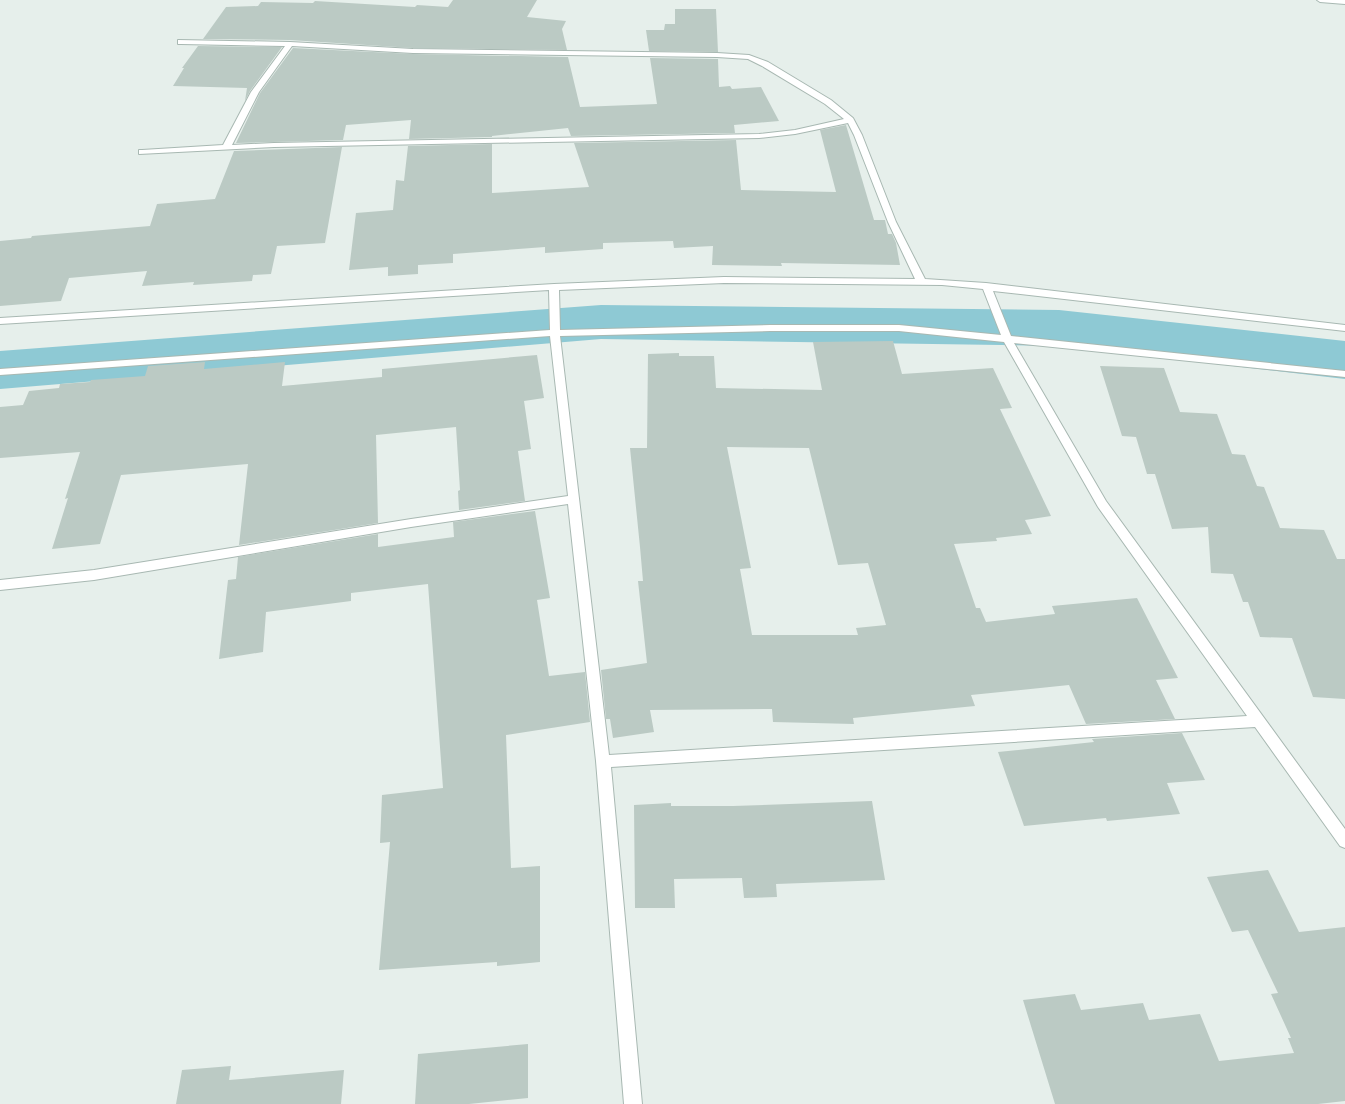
<svg xmlns="http://www.w3.org/2000/svg" width="1345" height="1104" font-family="Signika,sans-serif">
	<style>
		.lines { fill: none; stroke-linecap: round; stroke-linejoin: round }
		.river { fill: #8ec9d4; fill-rule: evenodd }
		.building { fill: #bbcac4; fill-rule: evenodd }
		.minor-casing { stroke: #a8b8b2; stroke-width: 2 }
		.minor { fill: #fff; fill-rule: evenodd }
	</style>
	<rect width="100%" height="100%" fill="#e6efeb"/>
	<g class="lines">
		<!-- river -->
		<path class="river" d="M601 305 1059 310 1345 341V379L1059 346 601 339 0 389V351Z"/>
	</g>
	<!-- building -->
	<g class="building">
		<path d="M453 0H537L527 17 566 21 562 29 567 50 413 48 290 40 203 39 226 7 258 6 261 2 313 3 315 1 415 7 417 5 448 7Z"/>
		<path d="M675 9H716L718 52 649 51 646 30H664L665 24H675Z"/>
		<path d="M198 46 282 47 250 91 245 101 247 88 173 86 184 68H182Z"/>
		<path d="M293 48 413 54 568 57 580 107 657 104 650 58 718 59 719 87 730 86 732 89 761 87 779 121 734 125 735 133 571 136 568 128 492 136V137L409 139 411 120 346 125 343 140 236 143 260 93Z"/>
		<path d="M846 125 874 220H885L888 234H892L896 243 900 265 781 263 782 266 712 265 713 246 674 248 673 241 603 243V249L545 253V247L453 254V263L418 265V274L388 276V267L349 270 356 213 393 210 396 180 404 181 408 146 492 144V193L589 187 574 143 736 140 741 190 836 192 820 130Z"/>
		<path d="M342 147 325 243 277 246 271 274 253 275 252 281 193 285 194 282 142 286 147 271 69 278 61 301 0 306V241L31 238 32 236 150 226 157 204 215 199 234 151Z"/>
		<path d="M893 341 902 374 993 368 1012 408 1000 409 1051 516 1025 520 1032 534 996 538 997 541 954 544 976 608H980L986 622 1055 614 1052 606 1137 598 1178 678 1156 680 1175 719 1086 724 1069 685 971 695 975 706 853 718 854 724 773 722 772 709 650 710 654 732 613 738 610 719H606L601 670 647 663 638 581H643L640 547 630 448H647L648 354 679 353V356H714L716 388 822 390 813 342ZM727 447 809 448 838 565 868 563 886 625 856 628 858 635H752L740 569 751 568Z"/>
		<path d="M537 355 544 398 524 401 531 449 518 451 525 501 459 510 458 491 460 490 456 427 376 435 378 523 239 545 248 464 121 475 100 544 52 549 68 498 65 499 80 452 0 458V407L23 405 29 391 59 388 60 384 90 382 91 380 145 376 148 366 205 362 204 369 285 362 282 386 382 377V369Z"/>
		<path d="M1100 366 1164 368 1180 412 1217 414 1232 454 1245 455 1257 486 1264 487 1280 528 1324 530 1337 559H1345V699L1313 697 1292 638 1260 637 1248 602H1243L1233 574 1211 573 1208 527 1172 529 1155 474H1147L1136 437 1122 436Z"/>
		<path d="M535 511 550 598 537 600 549 676 585 672 590 722 506 735 511 868 540 866V962L497 966V962L379 970 390 842 380 843 382 795 443 788 428 584 351 593V601L266 612 263 652 219 659 228 580 236 579 238 557 378 534V547L454 537 453 522Z"/>
		<path d="M1182 733 1205 780 1167 783 1180 814 1107 821 1106 818 1024 826 998 752 1094 742 1092 739Z"/>
		<path d="M872 801 885 880 776 884 777 897 744 898 742 878 674 879 675 908H635L634 805 671 803V806H733Z"/>
		<path d="M1268 870 1299 932 1345 927V1101L1318 1104H1055L1023 1000 1075 994 1081 1010 1143 1003 1149 1020 1200 1014 1219 1061 1294 1053 1288 1038H1291L1271 994 1278 993 1248 930 1232 932 1207 877Z"/>
		<path d="M528 1044V1098L469 1104H415L418 1054Z"/>
		<path d="M231 1066 229 1080 344 1070 341 1104H176L182 1070Z"/>
	</g>
	<g class="lines">
		<!-- minor casing -->
		<g class="minor-casing">
			<g id="minor">
				<path d="M1317 0H1345V4L1320 2Z"/>
				<path d="M178 40 290 42 413 49 717 53 749 55 768 62 831 100 853 118 862 135 896 222 925 279 986 283 1345 325V331L993 291 1011 336 1345 371V377L1014 343 1106 501 1345 829V848L1340 846 1255 727 611 767 642 1104H624L596 761 568 504 411 527 94 580 0 590V580L94 570 411 519 568 496 550 336 0 375V369L550 330 549 290 0 324V318L554 284 724 277 915 279 888 222 854 135 848 123 795 134 759 138 274 147 139 154V150H142L223 145 251 92 285 46 181 44H178ZM292 46 413 53 717 57 748 59 762 66 825 104 844 119 795 130 759 134 274 143 232 145 259 92ZM724 283 942 285 983 289 1001 335 899 325H770L560 330 559 290ZM770 331H899L1004 342 1098 507 1247 716 609 755 560 336Z"/>
			</g>
		</g>
		<!-- minor -->
		<use href="#minor" class="minor"/>
	</g>
</svg>
